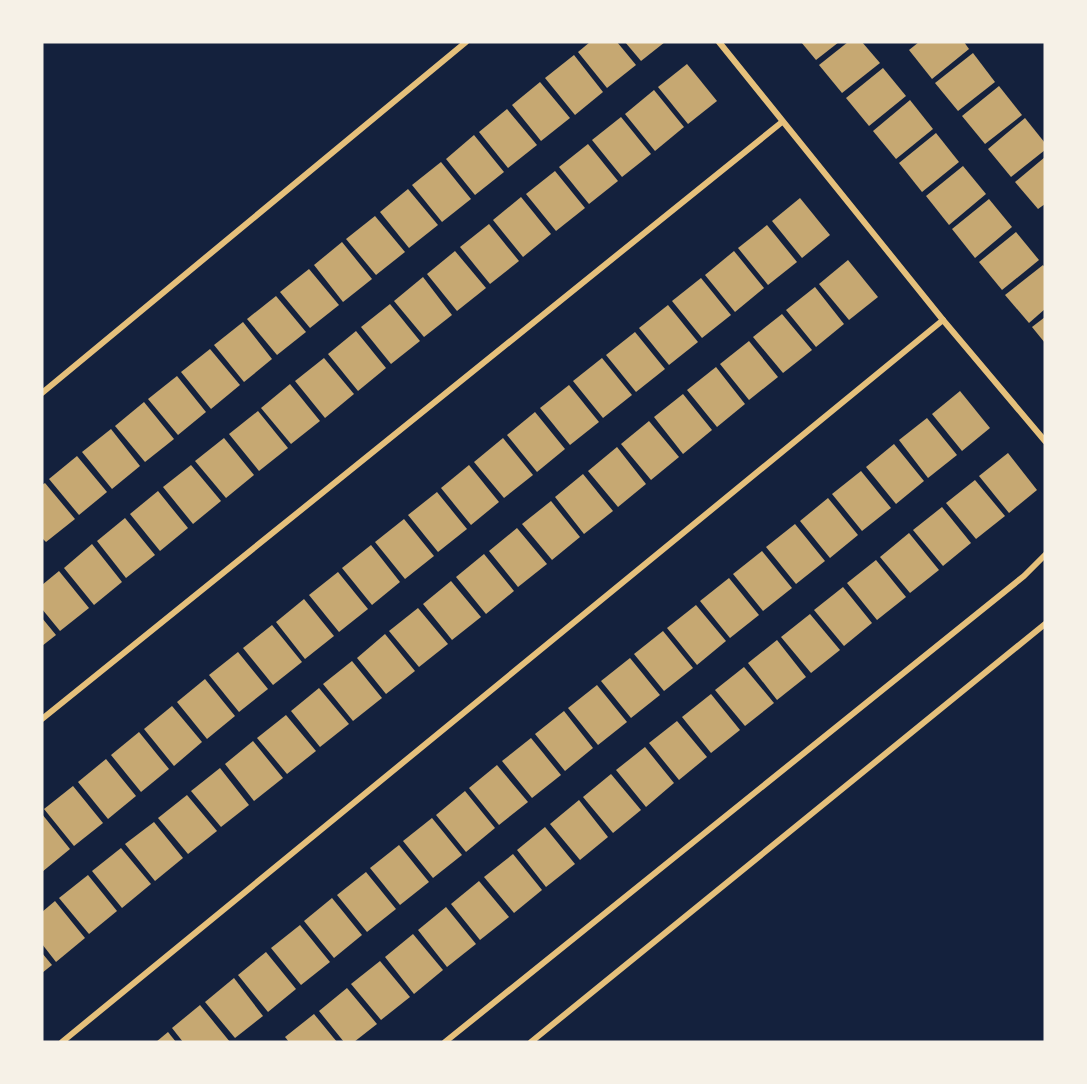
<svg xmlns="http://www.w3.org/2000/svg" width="1087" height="1084" font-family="Overpass,sans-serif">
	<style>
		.building { fill: #c6a872 }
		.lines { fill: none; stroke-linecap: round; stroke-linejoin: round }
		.minor { stroke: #e5c07b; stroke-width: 6 }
	</style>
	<rect width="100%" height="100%" fill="#14213d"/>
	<!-- building -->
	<g class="building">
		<path d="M590 42H617L636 65 607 88 578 52Z"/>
		<path d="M625 42H665L641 61Z"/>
		<path d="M801 42H839L816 60Z"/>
		<path d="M848 42H862L880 63 842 93 819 65Z"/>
		<path d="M919 42H964L969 49 932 79 909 50Z"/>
		<path d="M973 53 995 82 958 111 935 83Z"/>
		<path d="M574 55 603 92 575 115 545 78Z"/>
		<path d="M687 64 717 101 688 124 658 87Z"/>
		<path d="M883 68 906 96 869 126 846 98Z"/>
		<path d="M540 82 570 118 541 141 512 105Z"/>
		<path d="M999 86 1022 115 985 144 962 116Z"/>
		<path d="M654 90 684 127 655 151 625 114Z"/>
		<path d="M910 100 933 129 896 159 873 131Z"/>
		<path d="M507 109 537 145 508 168 479 132Z"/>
		<path d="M621 117 651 154 622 177 592 140Z"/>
		<path d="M1025 118 1045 143V150L1011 177 988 149Z"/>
		<path d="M936 133 959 162 922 192 899 163Z"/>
		<path d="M474 135 504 172 475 195 446 159Z"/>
		<path d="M588 144 618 181 589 204 559 167Z"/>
		<path d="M1045 157V204L1038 209 1015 182Z"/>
		<path d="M441 162 471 199 442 222 412 185Z"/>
		<path d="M963 166 986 194 949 225 926 196Z"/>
		<path d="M555 171 585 208 556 231 526 194Z"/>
		<path d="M408 189 438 225 409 248 380 212Z"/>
		<path d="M521 197 551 234 523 257 493 220Z"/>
		<path d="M800 198 830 235 802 258 772 221Z"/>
		<path d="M989 199 1012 227 975 258 952 229Z"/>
		<path d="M375 216 405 252 376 275 346 239Z"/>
		<path d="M489 224 519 261 490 284 460 247Z"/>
		<path d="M767 225 797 262 768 285 738 248Z"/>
		<path d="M1016 232 1039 260 1002 290 979 262Z"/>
		<path d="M342 242 372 279 343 302 314 265Z"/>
		<path d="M455 251 486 288 457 311 427 274Z"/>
		<path d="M734 251 764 288 735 312 705 275Z"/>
		<path d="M848 260 878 297 849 320 819 284Z"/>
		<path d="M1043 265 1045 268V309L1029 323 1005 295Z"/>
		<path d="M309 269 339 305 310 328 280 292Z"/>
		<path d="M423 277 452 315 424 337 394 301Z"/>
		<path d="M701 278 731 315 702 338 672 301Z"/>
		<path d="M815 287 844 324 816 347 786 310Z"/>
		<path d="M276 296 306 332 277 355 247 319Z"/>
		<path d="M390 304 420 341 391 364 361 327Z"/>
		<path d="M668 305 698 342 669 365 639 328Z"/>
		<path d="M782 314 812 350 783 373 753 337Z"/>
		<path d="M1045 317V343L1032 327Z"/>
		<path d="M243 322 272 359 244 382 214 345Z"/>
		<path d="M356 331 386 368 358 391 328 354Z"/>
		<path d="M635 332 665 369 636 392 606 355Z"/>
		<path d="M749 341 778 377 749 400 720 364Z"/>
		<path d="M210 349 240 385 211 409 181 372Z"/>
		<path d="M324 358 354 394 325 418 295 381Z"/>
		<path d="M602 358 632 395 603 418 573 381Z"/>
		<path d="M716 367 745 404 717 427 687 390Z"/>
		<path d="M177 376 206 412 178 435 148 399Z"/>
		<path d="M290 384 320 421 291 444 261 408Z"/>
		<path d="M569 385 599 422 570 445 540 408Z"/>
		<path d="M960 391 990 428 962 451 932 414Z"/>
		<path d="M683 394 712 430 683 454 654 417Z"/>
		<path d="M144 402 174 439 145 462 115 426Z"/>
		<path d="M258 411 288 448 259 471 229 434Z"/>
		<path d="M535 412 565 449 537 472 507 435Z"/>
		<path d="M927 418 957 455 928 478 899 440Z"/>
		<path d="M649 421 679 457 651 480 621 444Z"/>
		<path d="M111 429 140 466 112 489 82 452Z"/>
		<path d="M224 438 254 475 226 498 195 461Z"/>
		<path d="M503 438 533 475 504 498 474 462Z"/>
		<path d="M894 444 924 481 896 504 866 467Z"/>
		<path d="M617 447 646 484 618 507 588 471Z"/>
		<path d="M1008 453 1037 490 1009 513 979 476Z"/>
		<path d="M77 456 107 492 79 515 49 479Z"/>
		<path d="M191 465 221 501 193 524 163 487Z"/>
		<path d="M469 465 499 502 471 525 441 488Z"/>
		<path d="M861 471 891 508 862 531 832 494Z"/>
		<path d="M583 474 613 511 584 534 555 497Z"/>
		<path d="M975 480 1005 516 976 539 946 503Z"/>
		<path d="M45 483 75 519 46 542 42 538V485Z"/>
		<path d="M158 491 188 528 160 551 130 514Z"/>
		<path d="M437 492 467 529 438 552 408 515Z"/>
		<path d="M828 498 858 535 830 558 800 521Z"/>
		<path d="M551 501 580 537 552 560 522 524Z"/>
		<path d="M942 507 971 543 943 566 913 530Z"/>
		<path d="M125 518 155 555 126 578 97 541Z"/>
		<path d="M404 519 434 556 405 579 375 542Z"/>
		<path d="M795 524 825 561 796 584 766 547Z"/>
		<path d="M517 528 547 564 518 587 489 551Z"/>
		<path d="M909 533 939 570 910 593 880 557Z"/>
		<path d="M92 544 122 582 94 605 64 568Z"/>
		<path d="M371 545 400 582 372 605 342 568Z"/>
		<path d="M762 551 792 588 763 611 733 574Z"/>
		<path d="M484 554 514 591 486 614 456 577Z"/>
		<path d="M876 560 906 597 877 620 847 583Z"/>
		<path d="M59 571 89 608 60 631 42 609V585Z"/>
		<path d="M338 572 368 609 339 632 309 595Z"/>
		<path d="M729 578 759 615 730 638 700 601Z"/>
		<path d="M451 581 481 617 452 640 423 604Z"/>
		<path d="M843 587 872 623 844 646 814 610Z"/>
		<path d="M304 599 334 636 305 659 276 622Z"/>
		<path d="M696 605 726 641 697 665 667 628Z"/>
		<path d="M418 608 448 644 419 667 389 631Z"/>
		<path d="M810 614 840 650 811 673 781 637Z"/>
		<path d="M42 618 56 635 42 646Z"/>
		<path d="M272 625 302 662 273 685 243 648Z"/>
		<path d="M663 631 693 668 664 691 634 654Z"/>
		<path d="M385 634 415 671 386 694 357 658Z"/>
		<path d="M777 640 806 677 777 700 748 663Z"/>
		<path d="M238 652 268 689 239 712 209 675Z"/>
		<path d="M630 658 660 695 631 718 601 681Z"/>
		<path d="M352 661 382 698 353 721 323 684Z"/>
		<path d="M744 667 774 703 745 726 715 690Z"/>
		<path d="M205 679 235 716 207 739 177 702Z"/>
		<path d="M597 685 627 722 598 745 568 708Z"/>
		<path d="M319 688 349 724 320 747 291 711Z"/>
		<path d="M711 694 740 730 711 753 682 717Z"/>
		<path d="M172 706 202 742 174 766 144 729Z"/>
		<path d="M564 711 593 748 565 771 535 734Z"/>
		<path d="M286 715 316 751 287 774 257 738Z"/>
		<path d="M677 721 707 757 679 780 649 743Z"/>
		<path d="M139 732 169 769 141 792 111 755Z"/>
		<path d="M531 738 561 775 532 798 502 761Z"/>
		<path d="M253 741 283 778 254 801 225 764Z"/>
		<path d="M645 747 674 783 646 807 616 770Z"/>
		<path d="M106 759 136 796 108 819 78 782Z"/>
		<path d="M497 765 528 802 499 825 469 788Z"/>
		<path d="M220 768 249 805 221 827 191 791Z"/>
		<path d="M611 774 641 810 613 833 583 797Z"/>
		<path d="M73 786 103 823 74 846 44 809Z"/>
		<path d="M465 791 495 828 466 852 436 815Z"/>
		<path d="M187 795 217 831 188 854 158 818Z"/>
		<path d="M579 800 608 837 580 860 550 824Z"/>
		<path d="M42 814 70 849 42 872Z"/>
		<path d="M432 818 462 855 433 878 403 841Z"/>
		<path d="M154 822 183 858 155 881 125 844Z"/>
		<path d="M545 827 575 864 546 887 517 850Z"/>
		<path d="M399 845 429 882 400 905 370 868Z"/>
		<path d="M121 848 151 884 122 908 92 871Z"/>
		<path d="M513 854 542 890 514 913 484 877Z"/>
		<path d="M366 872 396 909 367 932 337 895Z"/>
		<path d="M88 875 117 911 89 934 59 898Z"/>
		<path d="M479 881 509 917 480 940 451 904Z"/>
		<path d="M332 898 362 935 334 958 304 921Z"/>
		<path d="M55 901 85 938 56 962 42 944V912Z"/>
		<path d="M446 907 476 944 447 967 418 930Z"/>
		<path d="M300 925 330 962 301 985 271 948Z"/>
		<path d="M413 934 443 970 414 994 385 957Z"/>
		<path d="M266 952 296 989 268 1012 238 975Z"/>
		<path d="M42 953 52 965 42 973Z"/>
		<path d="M380 961 410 997 381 1020 351 984Z"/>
		<path d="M234 978 263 1016 235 1038 205 1002Z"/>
		<path d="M347 988 377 1024 354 1042H344L319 1011Z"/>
		<path d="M200 1005 230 1042H183L172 1028Z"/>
		<path d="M314 1014 337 1042H289L285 1037Z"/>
		<path d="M168 1032 176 1042H156Z"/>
	</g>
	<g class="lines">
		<!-- minor -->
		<g class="minor">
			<path d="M719 42 943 320 1045 441"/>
			<path d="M42 393 466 42"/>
			<path d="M42 719 782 122"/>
			<path d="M62 1042 943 320"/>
			<path d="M445 1042 1024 576 1045 555"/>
			<path d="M531 1042 1045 624"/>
		</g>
	</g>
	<!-- border -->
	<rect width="1087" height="1084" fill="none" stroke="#f6f1e7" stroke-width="87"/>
</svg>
